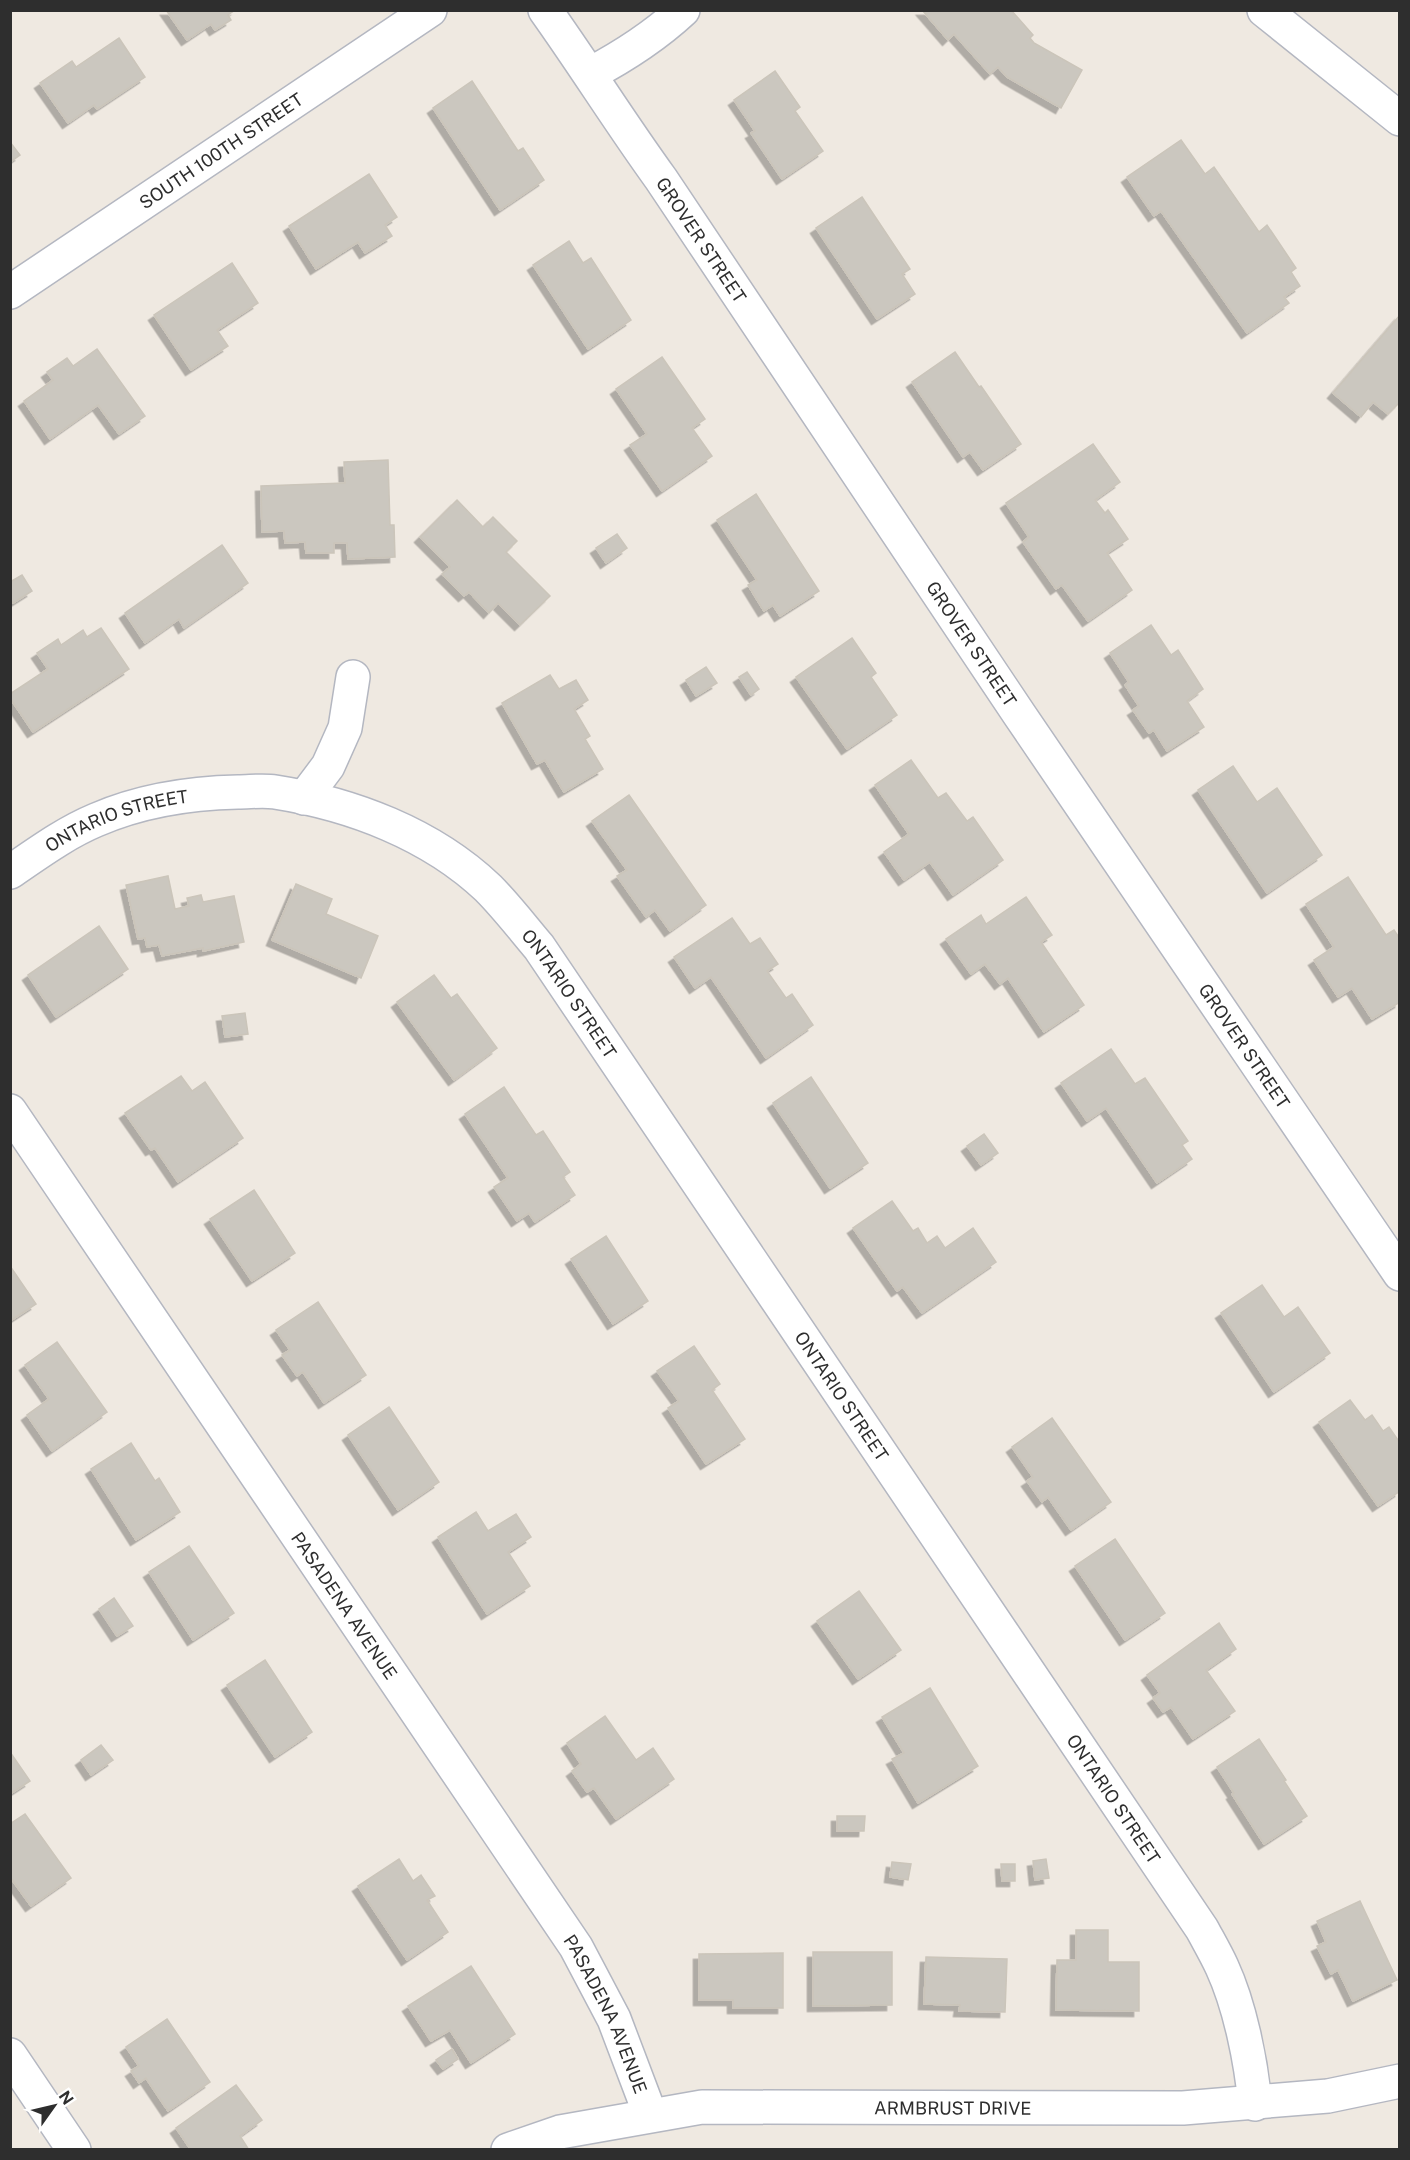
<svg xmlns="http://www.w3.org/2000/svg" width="1410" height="2160" font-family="'Public Sans',sans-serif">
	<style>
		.building { fill: #cbc7bf; stroke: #cbc5ba; stroke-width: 1.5; filter: url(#shadow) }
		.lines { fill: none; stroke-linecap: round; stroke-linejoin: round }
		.street-casing { stroke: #b4b7c1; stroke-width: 36 }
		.street { stroke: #fff; stroke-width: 33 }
		.labels { text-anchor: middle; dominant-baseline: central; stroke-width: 6; stroke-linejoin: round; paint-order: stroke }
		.street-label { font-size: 18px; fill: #2e2e2e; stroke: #fff }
	</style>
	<defs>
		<filter id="shadow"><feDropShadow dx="-5.5" dy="5.5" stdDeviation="0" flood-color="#0004"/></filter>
	</defs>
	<rect width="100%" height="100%" fill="#efe9e1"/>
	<!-- building -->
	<g class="building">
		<path d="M166 10H235L228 15 231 20 215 30 211 24 187 40Z"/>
		<path d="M922 10H1011L1033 35 1030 38 1034 43 1082 70 1061 108 1007 77 998 67 990 74 954 34 948 40Z"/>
		<path d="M119 38 145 77 97 109 94 105 68 123 40 83 72 61 76 67Z"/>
		<path d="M775 71 800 107 795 111 823 151 782 179 751 133 755 131 734 100Z"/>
		<path d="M472 81 518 151 523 148 544 180 500 210 433 108Z"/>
		<path d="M1181 140 1205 174 1214 167 1259 232 1267 225 1296 268 1291 272 1300 286 1284 297 1289 303 1247 333 1161 211 1154 216 1127 177Z"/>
		<path d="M10 142 20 155 10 162Z"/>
		<path d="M369 174 397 217 385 225 392 236 365 253 358 242 316 269 289 226Z"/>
		<path d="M862 197 910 269 902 274 915 294 877 319 816 228Z"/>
		<path d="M569 241 583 263 591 258 631 320 588 349 533 265Z"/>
		<path d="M232 263 258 303 217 330 228 346 191 370 154 315Z"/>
		<path d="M1400 315V402L1388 414 1373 402 1361 417 1333 393Z"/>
		<path d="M97 349 145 416 119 434 98 405 50 439 24 401 53 380 47 372 67 358 73 366Z"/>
		<path d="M955 352 979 387 981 386 1021 444 983 470 970 452 963 457 912 382Z"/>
		<path d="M662 357 705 419 692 428 712 456 662 491 630 445 647 434 616 389Z"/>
		<path d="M1093 444 1120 482 1095 500 1105 513 1108 510 1128 539 1107 553 1132 590 1088 621 1062 585 1056 589 1023 542 1029 537 1006 503Z"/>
		<path d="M388 460 390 525H394L395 557 348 559 347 543H334V553H306L305 542 285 543 284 531 262 532 261 486 345 483 344 462Z"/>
		<path d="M756 494 819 591 780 616 773 605 764 611 748 585 757 580 717 520Z"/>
		<path d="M457 500 483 527 493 517 517 541 506 552 550 596 520 625 498 603 489 613 469 592 464 596 442 574 450 567 420 537Z"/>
		<path d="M617 534 627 548 606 563 596 548Z"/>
		<path d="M222 545 248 583 184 628 179 619 145 643 125 613Z"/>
		<path d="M22 575 32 591 13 603 10 599V582Z"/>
		<path d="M1151 625 1171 655 1178 650 1203 689 1187 701 1204 727 1167 751 1154 730 1149 733 1133 710 1139 706 1125 685 1129 682 1110 653Z"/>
		<path d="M101 628 129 669 33 732 10 698V694L48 669 37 653 58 639 61 645 83 630 87 637Z"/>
		<path d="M852 638 876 673 871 677 897 715 847 749 796 677Z"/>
		<path d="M706 667 717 683 696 696 686 680Z"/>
		<path d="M747 672 759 689 751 695 739 677Z"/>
		<path d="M550 675 559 689 576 680 588 700 574 709 590 736 585 739 603 769 564 792 545 760 537 764 502 703Z"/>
		<path d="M911 760 938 798 946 793 967 821 973 817 1003 860 953 895 930 862 904 880 884 852 909 834 875 785Z"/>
		<path d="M1233 766 1257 802 1277 788 1322 855 1267 893 1198 790Z"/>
		<path d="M629 795 706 905 670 931 655 910 646 917 617 876 627 870 592 821Z"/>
		<path d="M168 876 175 909 189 906 187 898 201 895 203 902 234 896 244 942 203 951V948L162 956 159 945 147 947 145 938 138 939 126 885Z"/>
		<path d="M1348 877 1386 935 1394 930 1400 939V1002L1372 1019 1352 988 1338 997 1314 960 1334 947 1306 904Z"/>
		<path d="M296 884 332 899 326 914 378 936 361 978 272 940Z"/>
		<path d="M1026 897 1052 935 1041 942 1084 1005 1044 1032 1008 978 1000 984 985 964 971 974 946 939 981 915 986 924Z"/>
		<path d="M732 918 750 944 760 938 778 964 767 971 786 998 792 994 813 1025 766 1058 711 977 695 988 674 957Z"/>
		<path d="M99 926 128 969 56 1017 28 975Z"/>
		<path d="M434 975 451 998 457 994 497 1048 454 1080 397 1002Z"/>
		<path d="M245 1013 248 1034 225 1037 222 1016Z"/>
		<path d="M1111 1049 1135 1084 1145 1078 1188 1141 1182 1145 1192 1159 1157 1183 1106 1108 1087 1121 1061 1083Z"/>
		<path d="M181 1076 192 1091 205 1082 243 1138 178 1182 155 1148 151 1150 125 1113Z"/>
		<path d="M811 1077 868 1163 830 1188 773 1103Z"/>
		<path d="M504 1087 536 1135 543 1131 570 1172 563 1177 575 1195 535 1222 529 1213 517 1221 494 1187 508 1178 465 1114Z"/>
		<path d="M984 1134 998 1153 981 1165 967 1146Z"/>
		<path d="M254 1190 295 1253 252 1281 210 1219Z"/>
		<path d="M892 1201 913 1231 918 1228 927 1243 937 1236 945 1248 973 1228 996 1262 922 1313 903 1287 897 1291 853 1228Z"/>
		<path d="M606 1236 648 1301 613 1324 571 1259Z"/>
		<path d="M10 1266 36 1304 10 1321Z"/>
		<path d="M1262 1285 1284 1317 1298 1307 1330 1353 1274 1392 1221 1313Z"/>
		<path d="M318 1302 366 1375 324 1403 303 1372 297 1376 282 1355 290 1350 276 1330Z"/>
		<path d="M57 1342 107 1412 52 1451 27 1415 49 1399 25 1365Z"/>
		<path d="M694 1346 720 1384 712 1390 745 1439 706 1464 668 1408 679 1401 657 1371Z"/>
		<path d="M1350 1400 1365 1420 1372 1415 1383 1431 1389 1427 1400 1443V1491L1378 1506 1319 1422Z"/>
		<path d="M389 1407 439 1482 398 1510 348 1435Z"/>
		<path d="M1052 1418 1111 1502 1071 1530 1048 1497 1042 1502 1027 1481 1033 1477 1012 1447Z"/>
		<path d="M131 1443 155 1481 159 1478 180 1512 136 1540 91 1469Z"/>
		<path d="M476 1512 488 1531 516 1514 531 1537 508 1552 530 1586 487 1614 438 1537Z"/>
		<path d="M1115 1539 1165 1613 1125 1640 1075 1566Z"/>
		<path d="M189 1546 234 1613 193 1640 149 1572Z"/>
		<path d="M859 1591 901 1650 858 1679 817 1621Z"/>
		<path d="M114 1598 133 1626 117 1636 99 1609Z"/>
		<path d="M1219 1623 1236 1649 1206 1670 1235 1711 1193 1739 1171 1707 1163 1712 1153 1698 1160 1693 1147 1675Z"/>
		<path d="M265 1660 312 1732 275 1757 227 1685Z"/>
		<path d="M930 1688 978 1766 918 1803 892 1759 904 1753 882 1717Z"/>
		<path d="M605 1716 636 1760 653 1748 674 1779 616 1819 594 1788 587 1792 572 1771 581 1764 567 1743Z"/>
		<path d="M1259 1739 1286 1780 1284 1781 1307 1816 1264 1844 1232 1794 1234 1793 1217 1767Z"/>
		<path d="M101 1745 113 1760 91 1775 81 1760Z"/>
		<path d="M10 1752 30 1781 10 1794Z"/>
		<path d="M25 1814 71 1878 31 1906 10 1877V1824Z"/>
		<path d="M837 1816H865L864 1831H837Z"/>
		<path d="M399 1859 413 1881 421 1875 435 1896 427 1900 448 1932 407 1960 358 1886Z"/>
		<path d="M1046 1859 1049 1878 1035 1880 1033 1861Z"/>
		<path d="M892 1862 911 1864 908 1880 890 1877Z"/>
		<path d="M1001 1864H1015V1881H1002Z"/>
		<path d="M1360 1901 1397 1980 1353 2001 1338 1970 1331 1974 1317 1946 1326 1942 1317 1921Z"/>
		<path d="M1076 1930H1108V1962H1139V2011L1056 2010 1057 1960H1076Z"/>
		<path d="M813 1952H892V2005L813 2006Z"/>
		<path d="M783 1953V2008H733V2000H699V1954Z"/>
		<path d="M926 1957 1007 1959 1005 2012 959 2011 960 2005 924 2004Z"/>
		<path d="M471 1966 515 2034 471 2063 450 2030 431 2041 408 2006Z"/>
		<path d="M167 2019 210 2082 168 2111 146 2078 139 2083 131 2071 139 2066 126 2047Z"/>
		<path d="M452 2049 458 2059 443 2069 436 2060Z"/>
		<path d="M236 2085 262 2120 240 2136 249 2150H191L176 2128Z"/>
	</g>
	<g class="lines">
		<!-- street casing -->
		<g class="street-casing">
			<g id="street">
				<path id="s1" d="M545 10C585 66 621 124 661 179L1019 714 1400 1274"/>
				<path d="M1264 10 1400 119"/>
				<path d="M590 74C624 56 655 36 683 10"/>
				<path id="s2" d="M10 292 430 10"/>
				<path d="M304 798 328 766 345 728 353 677"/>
				<path id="s3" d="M10 872C38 853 65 833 96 820 142 800 189 793 238 792 250 792 263 790 275 792 352 804 431 834 488 888 506 906 522 927 539 947L1202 1929C1209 1942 1216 1954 1222 1967 1240 2006 1251 2061 1255 2104"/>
				<path id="s4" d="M10 1111 576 1947 614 2019 650 2114"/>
				<path d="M10 2055 74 2150"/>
				<path id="s5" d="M508 2150 560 2132 702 2107 1183 2108 1328 2096 1400 2081"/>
			</g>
		</g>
		<!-- street -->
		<use href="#street" class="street"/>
	</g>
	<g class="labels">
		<!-- street labels -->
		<g class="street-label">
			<text stroke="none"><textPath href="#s2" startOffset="254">SOUTH 100TH STREET</textPath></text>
			<text stroke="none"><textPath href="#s1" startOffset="278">GROVER STREET</textPath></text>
			<text stroke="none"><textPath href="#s1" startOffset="764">GROVER STREET</textPath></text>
			<text stroke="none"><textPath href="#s3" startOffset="120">ONTARIO STREET</textPath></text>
			<text stroke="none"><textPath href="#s3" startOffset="654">ONTARIO STREET</textPath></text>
			<text stroke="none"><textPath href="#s1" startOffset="1250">GROVER STREET</textPath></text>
			<text stroke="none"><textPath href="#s3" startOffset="1140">ONTARIO STREET</textPath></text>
			<text stroke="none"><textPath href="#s4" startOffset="597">PASADENA AVENUE</textPath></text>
			<text stroke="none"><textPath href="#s3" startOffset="1626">ONTARIO STREET</textPath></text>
			<text stroke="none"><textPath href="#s4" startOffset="1083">PASADENA AVENUE</textPath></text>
			<text stroke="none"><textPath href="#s5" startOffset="450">ARMBRUST DRIVE</textPath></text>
		</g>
	</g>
	<!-- border -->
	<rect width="1410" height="2160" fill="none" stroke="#2e2e2e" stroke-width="24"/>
	<!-- north arrow -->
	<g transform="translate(54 2106) rotate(56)" stroke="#ffffff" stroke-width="4.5" paint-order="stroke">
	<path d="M0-4.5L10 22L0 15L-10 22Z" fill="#2e2e2e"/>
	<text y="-9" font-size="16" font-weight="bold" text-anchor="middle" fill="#2e2e2e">N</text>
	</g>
</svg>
